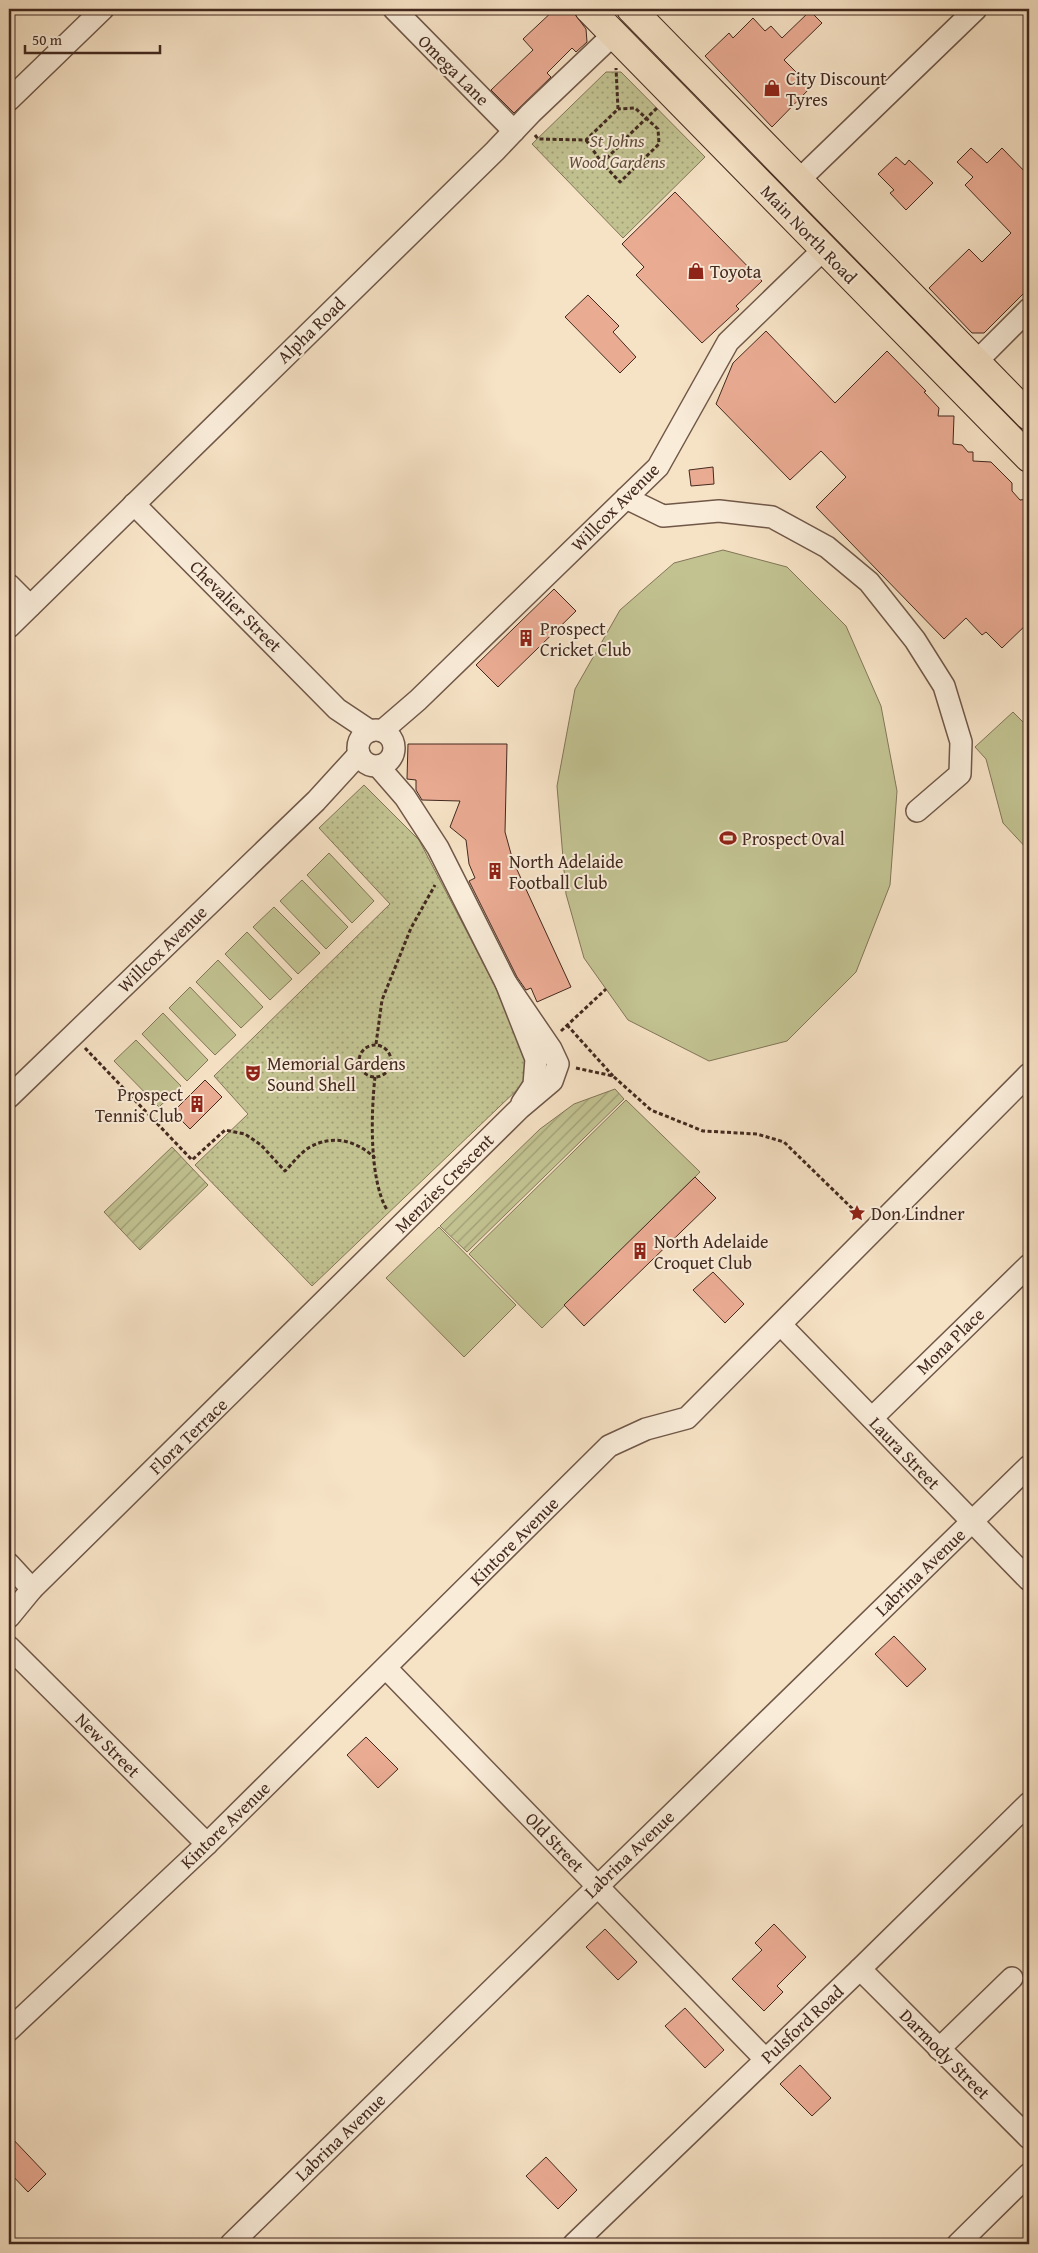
<svg xmlns="http://www.w3.org/2000/svg" width="1038" height="2253" font-family="'Gentium Book Plus',serif">
	<style>
		.park { fill: url(#park-dots); stroke: #827658 }
		.garden { fill: url(#garden-furrows); stroke: #827658 }
		.pitch { fill: #c2c291; stroke: #827658 }
		.building { fill: #eaab93; stroke: #43291f }
		.lines { fill: none; stroke-linecap: round; stroke-linejoin: round }
		.minor-casing { stroke: #705748; stroke-width: 24 }
		.highway-casing { stroke: #43291f; stroke-width: 30 }
		.path { stroke: #43291f; stroke-width: 3; stroke-dasharray: 4 2.5; stroke-linecap: butt }
		.minor { stroke: #f9ecd9; stroke-width: 21 }
		.highway { stroke: #f6e2c5; stroke-width: 28 }
		.labels { text-anchor: middle; dominant-baseline: central; stroke-width: 4; stroke-linejoin: round; paint-order: stroke }
		.street-label { font-size: 18px; fill: #43291f; stroke: #f9ecd9 }
		.poi-label { font-size: 18px; fill: #43291f; stroke: #f9ecd9; text-anchor: start }
		.park-label { font-size: 18px; font-style: italic; fill: #634f3c; stroke: #f9ecd9 }
	</style>
	<defs>
		<pattern id="park-dots" width="8" height="8" patternUnits="userSpaceOnUse" patternTransform="scale(1.25)"><rect width="8" height="8" fill="#c2c291"/><path d="M2 2h.1M6 6h.1" fill="none" stroke="#9f9e76" stroke-width="1.8" stroke-linecap="round"/></pattern>
		<pattern id="garden-furrows" width="10" height="10" patternUnits="userSpaceOnUse" patternTransform="scale(1.25)"><rect width="10" height="10" fill="#c2c291"/><path d="M-1 1l2-2M0 10L10 0M9 11l2-2" fill="none" stroke="#9f9e76"/></pattern>
	</defs>
	<rect width="100%" height="100%" fill="#f6e2c5"/>
	<filter id="stains"><feTurbulence type="fractalNoise" baseFrequency=".004" numOctaves="4"/><feColorMatrix values="0 0 0 0 .2 0 0 0 0 .09 0 0 0 0 .02 0 0 0 .5 -.17"/></filter>
	<radialGradient id="worn" r=".72"><stop offset=".6" stop-color="#630" stop-opacity="0"/><stop offset="1" stop-color="#630" stop-opacity=".3"/></radialGradient>
	<!-- park -->
	<g class="park">
		<path d="M606 72H621L705 157 623 238 532 144Z"/>
		<path d="M364 785 419 840 528 1049 529 1067 521 1086 312 1286 195 1165 248 1114 214 1076 390 904 319 828Z"/>
	</g>
	<!-- garden -->
	<g class="garden">
		<path d="M615 1089 624 1099 467 1252 440 1226 540 1129 574 1104Z"/>
		<path d="M172 1147 208 1185 140 1250 104 1212Z"/>
	</g>
	<!-- pitch -->
	<g class="pitch">
		<path d="M723 550 787 567 846 626 881 706 897 791 890 885 856 972 787 1041 709 1061 628 1020 584 958 566 894 557 786 575 689 620 610 674 563Z"/>
		<path d="M1013 712 1029 728V851L1003 823 986 759 975 747Z"/>
		<path d="M329 853 374 901 352 923 307 875Z"/>
		<path d="M302 880 348 927 326 949 280 901Z"/>
		<path d="M274 907 320 953 298 974 253 927Z"/>
		<path d="M247 932 292 979 270 1000 225 954Z"/>
		<path d="M218 960 263 1007 241 1028 196 982Z"/>
		<path d="M190 987 236 1035 215 1055 169 1008Z"/>
		<path d="M163 1013 208 1060 187 1081 142 1034Z"/>
		<path d="M136 1040 181 1086 159 1107 114 1061Z"/>
		<path d="M626 1100 700 1172 542 1328 469 1254Z"/>
		<path d="M439 1227 516 1305 464 1357 386 1278Z"/>
	</g>
	<!-- building -->
	<g class="building">
		<path d="M555 9H570L574 13 586 29 587 42 576 52 572 48 547 73 551 77 514 113 491 90 533 50 523 39Z"/>
		<path d="M810 11 822 23 784 60 811 87 772 127 705 56 729 33 733 38 753 18 765 31 771 26 782 38Z"/>
		<path d="M971 148 987 163 1002 148 1029 176V288L984 333H972L929 288 969 249 982 262 1011 233 965 185 973 177 957 162Z"/>
		<path d="M896 157 905 165 909 160 933 183 906 210 890 193 894 190 878 174Z"/>
		<path d="M675 192 762 281 736 306 739 309 702 343 636 275 644 267 622 244Z"/>
		<path d="M588 295 619 326 613 332 636 357 620 373 565 317Z"/>
		<path d="M766 331 835 403 887 351 926 391 924 392 939 408 938 416H954L953 444 962 445 968 452H973V461L991 462 1012 483V491L1020 500 1029 499V622L1002 648 986 632 982 635 966 618 944 639 816 507 846 477 821 451 790 480 716 404 733 363Z"/>
		<path d="M713 467 714 484 691 486 689 470Z"/>
		<path d="M554 589 576 611 498 687 476 665Z"/>
		<path d="M408 744H507L505 832 513 861 571 987 537 1002 531 988 526 990 517 977 469 881 475 878 469 864 466 840 450 827 460 801 422 800 416 790V780L407 779Z"/>
		<path d="M205 1080 222 1097 190 1129 173 1112Z"/>
		<path d="M695 1177 716 1198 584 1326 564 1305Z"/>
		<path d="M713 1272 744 1304 725 1323 693 1290Z"/>
		<path d="M894 1636 926 1669 907 1687 875 1654Z"/>
		<path d="M366 1737 398 1769 378 1788 347 1755Z"/>
		<path d="M774 1924 806 1957 777 1986 783 1992 764 2011 732 1979 762 1950 755 1943Z"/>
		<path d="M605 1929 637 1962 618 1980 586 1947Z"/>
		<path d="M685 2008 724 2050 705 2068 665 2026Z"/>
		<path d="M800 2065 831 2098 812 2116 780 2084Z"/>
		<path d="M9 2135 46 2174 28 2192 9 2172Z"/>
		<path d="M546 2157 577 2190 558 2209 526 2176Z"/>
	</g>
	<g class="lines">
		<!-- minor casing -->
		<g class="minor-casing">
			<g id="minor">
				<path d="M394 9 514 131"/>
				<path d="M9 100 103 9"/>
				<path d="M799 180 976 9"/>
				<path d="M976 362 1029 309"/>
				<path d="M626 498 663 516 719 511 772 517 827 547 869 582 915 640 944 686 961 742 960 774 917 811"/>
				<path d="M134 504 337 709 370 731"/>
				<path d="M9 585 30 606"/>
				<path d="M9 627 495 151 531 113 614 34"/>
				<circle cx="376" cy="748" r="18"/>
				<path d="M382 731 418 700 658 467 728 342 824 249"/>
				<path d="M378 766 405 797 438 848 506 983 536 1059 534 1085 522 1103"/>
				<path d="M9 1097 316 801 359 754"/>
				<path d="M781 1325 1029 1580"/>
				<path d="M872 1418 1029 1265"/>
				<path d="M9 1564 32 1589"/>
				<path d="M9 1617 32 1589 520 1108 552 1081 558 1064 551 1049 506 983"/>
				<path d="M9 1647 207 1844"/>
				<path d="M386 1668 765 2059"/>
				<path d="M860 1969 1029 2138"/>
				<path d="M9 2030 207 1844 609 1446 646 1429 687 1418 1029 1074"/>
				<path d="M939 2049 1012 1978"/>
				<path d="M231 2244 1029 1466"/>
				<path d="M574 2244 860 1969 1029 1803"/>
				<path d="M958 2244 1029 2174"/>
			</g>
		</g>
		<!-- highway casing -->
		<g class="highway-casing">
			<g id="highway">
				<path d="M589 9 1029 458"/>
				<path d="M631 9 1029 416"/>
			</g>
		</g>
		<!-- path -->
		<g class="path">
			<path d="M535 135 538 139 586 140 618 109 616 68"/>
			<path d="M626 138 657 108"/>
			<path d="M586 140 602 163 620 182 659 144 658 129 635 108 618 109"/>
			<path d="M602 163 620 145"/>
			<path d="M567 1025 613 1076"/>
			<path d="M561 1031 606 989"/>
			<path d="M376 1044 382 1000 411 928 435 885"/>
			<circle cx="375" cy="1061" r="16"/>
			<path d="M85 1048 192 1160 225 1130 245 1134 261 1145 285 1171C292 1164 301 1152 310 1147 334 1134 357 1141 375 1158"/>
			<path d="M576 1068 613 1076 651 1110 703 1131 757 1134 784 1142 862 1218"/>
			<path d="M375 1077C371 1113 369 1179 387 1210"/>
		</g>
		<!-- minor -->
		<use href="#minor" class="minor"/>
		<!-- highway -->
		<use href="#highway" class="highway"/>
	</g>
	<!-- icons -->
	<defs>
		<g id="shop-bare" transform="scale(1.35)"><path d="M-5-2.5h2.3a2.7 3.5 0 0 1 5.4 0H5L5.5 6h-11ZM-1.5-2.5h3a1.5 2.3 0 0 0-3 0Z" fill="#8f2418" stroke="#f9ecd9" stroke-width="2.5" paint-order="stroke"/></g>
		<g id="building-bare" transform="scale(1.35)"><path d="M-4-6H4V6H1V3H-1V6H-4ZM-2.5-4.3h1.7v1.8h-1.7ZM.8-4.3h1.7v1.8H.8ZM-2.5-1h1.7V.8h-1.7ZM.8-1h1.7V.8H.8Z" fill="#8f2418" stroke="#f9ecd9" stroke-width="2.5" paint-order="stroke"/></g>
		<g id="stadium-bare" transform="scale(1.35)"><path d="M0-5a6.5 5 0 1 0 0 10a6.5 5 0 1 0 0-10ZM-3.5-1.8h7v3.6h-7Z" fill="#8f2418" stroke="#f9ecd9" stroke-width="2.5" paint-order="stroke"/></g>
		<g id="theatre-bare" transform="scale(1.35)"><path d="M-5-5.5Q0-4 5-5.5V0Q5 5 0 6Q-5 5-5 0ZM-3.3-2.5H-1v1.5H-3.3ZM1-2.5H3.3v1.5H1ZM-2.8 1Q0 5.5 2.8 1Z" fill="#8f2418" stroke="#f9ecd9" stroke-width="2.5" paint-order="stroke"/></g>
		<g id="sight-bare" transform="scale(1.35)"><path d="M0-6L1.8-2.2L6-1.7L2.9 1.2L3.7 5.4L0 3.3L-3.7 5.4L-2.9 1.2L-6-1.7L-1.8-2.2Z" fill="#8f2418" stroke="#f9ecd9" stroke-width="2.5" paint-order="stroke"/></g>
	</defs>
	<g fill-rule="evenodd">
		<use href="#shop-bare" x="772" y="88"/>
		<use href="#shop-bare" x="696" y="271"/>
		<use href="#building-bare" x="526" y="638"/>
		<use href="#stadium-bare" x="728" y="838"/>
		<use href="#building-bare" x="495" y="871"/>
		<use href="#theatre-bare" x="253" y="1073"/>
		<use href="#building-bare" x="197" y="1104"/>
		<use href="#sight-bare" x="857" y="1213"/>
		<use href="#building-bare" x="640" y="1251"/>
	</g>
	<g class="labels">
		<!-- street labels -->
		<g class="street-label">
			<text transform="translate(454 70) rotate(45)">Omega Lane</text>
			<text transform="translate(809 234) rotate(46)">Main North Road</text>
			<text transform="translate(311 330) rotate(-44)">Alpha Road</text>
			<text transform="translate(615 507) rotate(-45)">Willcox Avenue</text>
			<text transform="translate(236 606) rotate(45)">Chevalier Street</text>
			<text transform="translate(162 949) rotate(-44)">Willcox Avenue</text>
			<text transform="translate(444 1183) rotate(-45)">Menzies Crescent</text>
			<text transform="translate(950 1341) rotate(-44)">Mona Place</text>
			<text transform="translate(188 1436) rotate(-44)">Flora Terrace</text>
			<text transform="translate(905 1453) rotate(46)">Laura Street</text>
			<text transform="translate(514 1541) rotate(-45)">Kintore Avenue</text>
			<text transform="translate(920 1572) rotate(-44)">Labrina Avenue</text>
			<text transform="translate(108 1745) rotate(45)">New Street</text>
			<text transform="translate(225 1825) rotate(-44)">Kintore Avenue</text>
			<text transform="translate(555 1842) rotate(46)">Old Street</text>
			<text transform="translate(629 1854) rotate(-44)">Labrina Avenue</text>
			<text transform="translate(802 2024) rotate(-43)">Pulsford Road</text>
			<text transform="translate(945 2054) rotate(45)">Darmody Street</text>
			<text transform="translate(340 2137) rotate(-44)">Labrina Avenue</text>
		</g>
		<!-- poi labels -->
		<g class="poi-label">
			<text x="786" y="78">City Discount<tspan x="786" dy="21">Tyres</tspan></text>
			<text x="710" y="271">Toyota</text>
			<text x="540" y="628">Prospect<tspan x="540" dy="21">Cricket Club</tspan></text>
			<text x="742" y="838">Prospect Oval</text>
			<text x="509" y="861">North Adelaide<tspan x="509" dy="21">Football Club</tspan></text>
			<text x="267" y="1063">Memorial Gardens<tspan x="267" dy="21">Sound Shell</tspan></text>
			<text x="183" y="1094" text-anchor="end">Prospect<tspan x="183" dy="21">Tennis Club</tspan></text>
			<text x="871" y="1213">Don Lindner</text>
			<text x="654" y="1241">North Adelaide<tspan x="654" dy="21">Croquet Club</tspan></text>
		</g>
		<!-- park labels -->
		<g class="park-label">
			<text x="617" y="140">St Johns<tspan x="617" dy="21">Wood Gardens</tspan></text>
		</g>
	</g>
	<!-- margin -->
	<rect width="1038" height="2253" fill="none" stroke="#f6e2c5" stroke-width="30"/>
	<rect x="10" y="10" width="1018" height="2233" fill="none" stroke="#43291f" stroke-width="2.5"/>
	<rect x="15" y="15" width="1008" height="2223" fill="none" stroke="#43291f"/>
	<!-- scale -->
	<path d="M25 45v8h135v-8" fill="none" stroke="#43291f" stroke-width="2.5"/>
	<text x="32" y="45" font-size="15" fill="#43291f" stroke="#f9ecd9" stroke-width="4" paint-order="stroke">50 m</text>
	<rect width="100%" height="100%" filter="url(#stains)"/>
	<rect width="100%" height="100%" fill="url(#worn)"/>
</svg>
